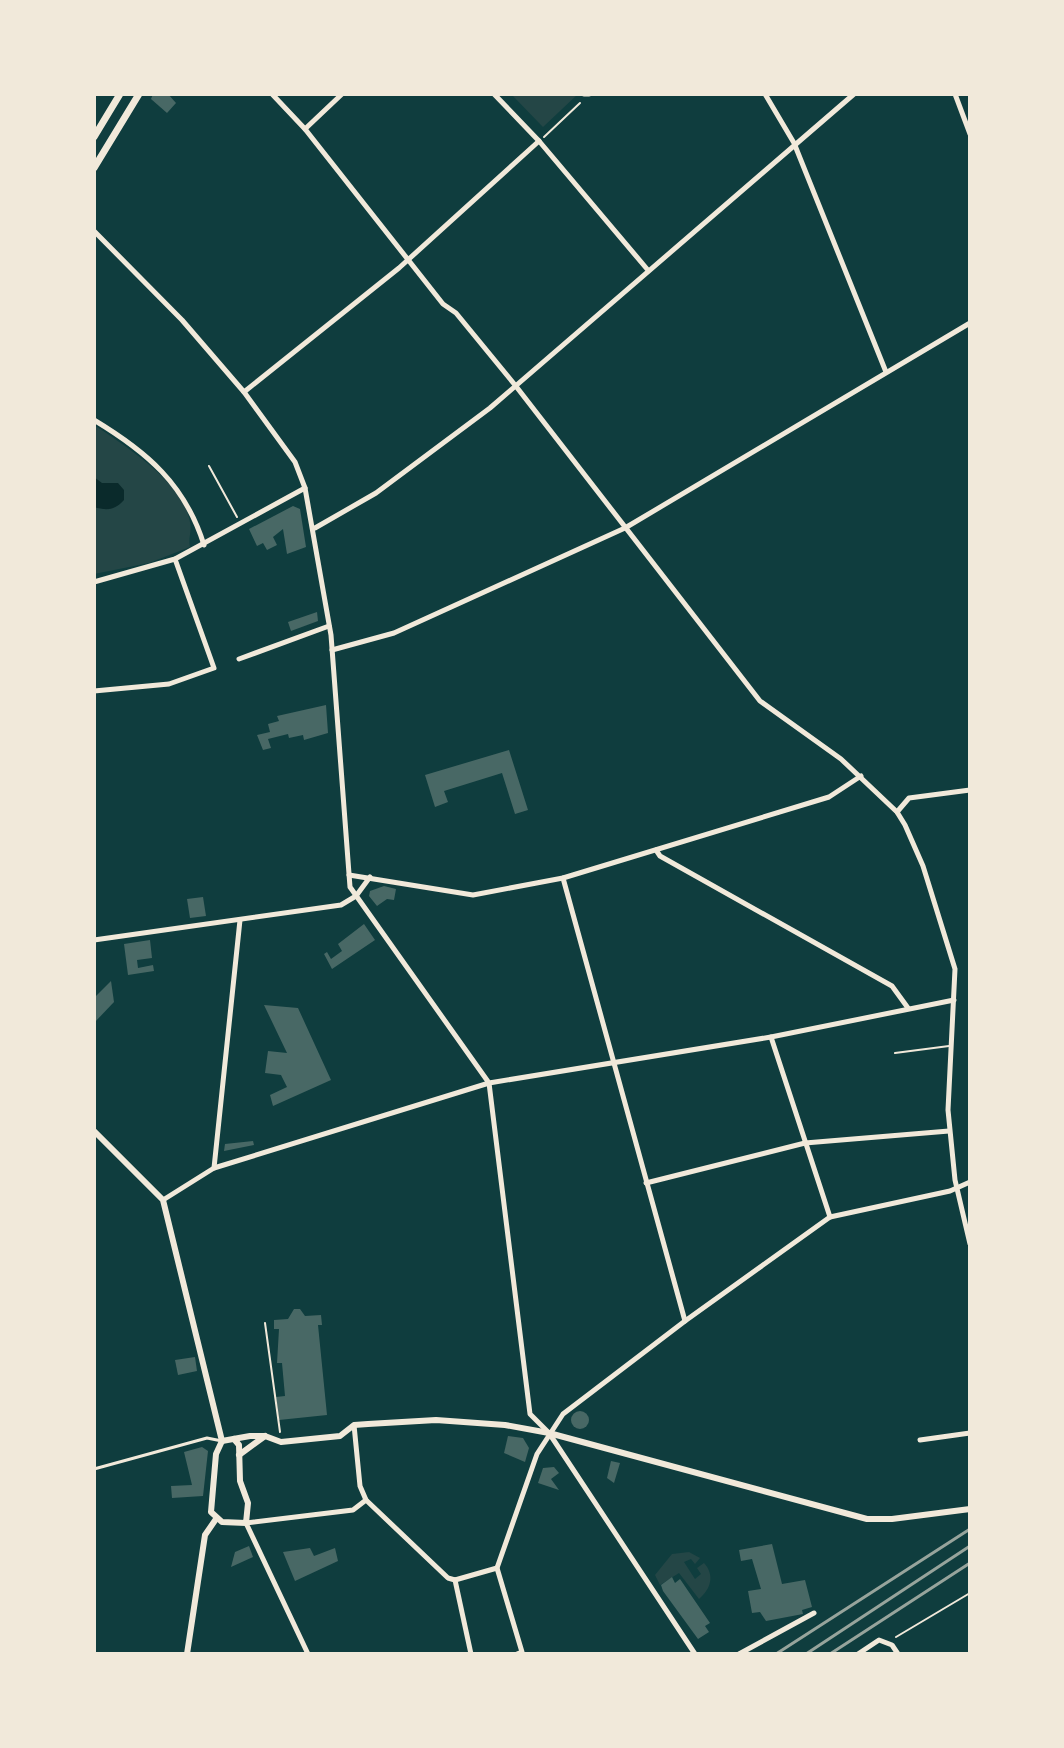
<svg xmlns="http://www.w3.org/2000/svg" width="1064" height="1748" font-family="'Nunito Sans',sans-serif">
	<style>
		.green { fill: #244646 }
		.water { fill: #0a2a2b }
		.building { fill: #486865 }
		.lines { fill: none; stroke-linecap: round; stroke-linejoin: round }
		.path { stroke: #f1e9da; stroke-width: 2 }
		.service { stroke: #f1e9da; stroke-width: 2 }
		.pedestrian { stroke: #f1e9da; stroke-width: 3 }
		.minor { stroke: #f1e9da; stroke-width: 5 }
		.tertiary { stroke: #f1e9da; stroke-width: 6 }
		.primary { stroke: #f1e9da; stroke-width: 7 }
		.rail { stroke: #97a49c; stroke-width: 3 }
	</style>
	<rect width="100%" height="100%" fill="#0f3d3e"/>
	<!-- green -->
	<g class="green">
		<path d="M511 94H578L543 127Z"/>
		<path d="M94 425C124 445 183 482 190 522 192 531 188 538 190 547L149 563 94 574Z"/>
		<path d="M689 1552 700 1558 695 1564 691 1559 684 1562 695 1579 701 1574 697 1568 704 1563C715 1575 711 1589 699 1599L679 1573 660 1585 655 1575 672 1554Z"/>
	</g>
	<!-- water -->
	<path class="water" d="M94 477 102 483H118L124 490V500C115 510 107 511 94 507Z"/>
	<!-- building -->
	<g class="building">
		<path d="M153 94H168L176 103 167 113 151 99Z"/>
		<path d="M293 506 300 509 306 547 287 554 283 529 273 537 277 545 267 550 263 543 257 546 249 529Z"/>
		<path d="M317 612 318 621 291 631 288 622Z"/>
		<path d="M326 705 328 733 304 740 303 735 289 738 288 734 268 739 271 748 263 750 257 735 270 732 268 724 279 721 277 716Z"/>
		<path d="M509 750 528 810 515 814 502 773 444 791 448 802 435 807 425 775Z"/>
		<path d="M384 886 396 889 394 900 387 899 377 906 369 896 370 891Z"/>
		<path d="M203 897 206 916 190 918 187 899Z"/>
		<path d="M364 924 375 940 332 969 324 954 327 952 331 959 342 951 338 944Z"/>
		<path d="M150 940 152 958 137 960 138 968 153 965 154 971 128 975 124 944Z"/>
		<path d="M111 981 114 1002 94 1023V998Z"/>
		<path d="M264 1005 298 1008 331 1080 273 1106 270 1095 287 1087 281 1075 265 1073 268 1051 287 1053Z"/>
		<path d="M253 1141 254 1145 224 1151 225 1144Z"/>
		<path d="M294 1309H300L305 1316 321 1315 322 1325H318L327 1415 279 1420 276 1397 285 1396 282 1363H277L279 1329H274V1320L288 1319Z"/>
		<path d="M195 1357 197 1371 178 1375 175 1360Z"/>
		<circle cx="580" cy="1420" r="9"/>
		<path d="M508 1436 523 1438 529 1448 525 1462 504 1453Z"/>
		<path d="M202 1447 208 1451 203 1496 172 1498 171 1486 192 1485 184 1452Z"/>
		<path d="M611 1461 620 1463 614 1483 607 1478Z"/>
		<path d="M554 1467 559 1473 551 1479 559 1490 538 1483 543 1468Z"/>
		<path d="M772 1544 782 1584 805 1580 812 1607 802 1610 803 1614 766 1621 760 1612 752 1613 748 1591 761 1589 752 1559 741 1561 739 1550Z"/>
		<path d="M249 1546 253 1557 231 1567 235 1552Z"/>
		<path d="M310 1548 314 1556 335 1548 338 1561 295 1581 283 1552Z"/>
		<path d="M672 1577 675 1583 680 1579 710 1623 705 1626 709 1632 698 1639 663 1591 661 1585Z"/>
	</g>
	<g class="lines">
		<!-- path -->
		<g class="path">
			<path d="M544 137 580 103"/>
			<path d="M209 466 237 517"/>
			<path d="M265 1323 280 1432"/>
			<path d="M896 1637 970 1593"/>
		</g>
		<!-- service -->
		<path class="service" d="M895 1053 949 1046"/>
		<!-- pedestrian -->
		<path class="pedestrian" d="M94 1469 207 1438 222 1441"/>
		<!-- minor -->
		<g class="minor">
			<path d="M272 94 305 129 443 304 456 313 515 385 760 701 841 759 897 812 905 825 923 866 955 969 948 1110 955 1180 970 1244"/>
			<path d="M494 94 539 141 647 269"/>
			<path d="M584 94H589"/>
			<path d="M765 94 794 143 886 372"/>
			<path d="M955 94 970 134"/>
			<path d="M305 129 342 94"/>
			<path d="M94 231 182 320 244 392 295 462 305 488 331 635 350 887 489 1083 530 1414 549 1433 695 1654"/>
			<path d="M244 392 399 268 539 141"/>
			<path d="M94 420C147 452 185 484 204 545"/>
			<path d="M315 528 376 493 490 408 854 94"/>
			<path d="M94 582 175 559 305 488"/>
			<path d="M332 650 394 633 625 528 970 323"/>
			<path d="M239 659 329 626"/>
			<path d="M94 691 169 684 214 668 175 559"/>
			<path d="M897 812 909 798 970 790"/>
			<path d="M656 850 660 856 892 986 908 1008"/>
			<path d="M349 875 473 895 563 878 829 797 861 776"/>
			<path d="M563 878 685 1321"/>
			<path d="M94 940 341 905 356 896 370 877"/>
			<path d="M771 1037 830 1217"/>
			<path d="M214 1168 240 920"/>
			<path d="M646 1183 805 1143 949 1131"/>
			<path d="M163 1200 214 1168 489 1083 771 1037 954 1000"/>
			<path d="M354 1425 360 1486 366 1500 448 1578 455 1580"/>
			<path d="M920 1440 970 1433"/>
			<path d="M497 1568 537 1454 563 1414 685 1321 830 1217 950 1191 970 1182"/>
			<path d="M455 1580 497 1568 522 1652 517 1654"/>
			<path d="M455 1580 471 1654"/>
			<path d="M308 1654 246 1523 353 1510 366 1500"/>
			<path d="M739 1654 814 1613"/>
			<path d="M858 1654 879 1640 892 1645 898 1654"/>
		</g>
		<!-- tertiary -->
		<g class="tertiary">
			<path d="M94 1131 163 1200 222 1441"/>
			<path d="M222 1441 250 1436H265L281 1442 340 1436 354 1425 368 1424 436 1420 505 1425 549 1433 867 1519H892L970 1509"/>
			<path d="M222 1441 216 1454 211 1512 222 1522 246 1523 248 1503 240 1481 239 1445 234 1439"/>
			<path d="M239 1455 265 1436"/>
			<path d="M187 1654 205 1535 216 1519"/>
		</g>
		<!-- primary -->
		<g class="primary">
			<path d="M94 137 120 94"/>
			<path d="M94 168 139 94"/>
		</g>
		<!-- rail -->
		<g class="rail">
			<path d="M776 1654 970 1529"/>
			<path d="M806 1654 970 1546"/>
			<path d="M830 1654 970 1563"/>
		</g>
	</g>
	<!-- border -->
	<rect width="1064" height="1748" fill="none" stroke="#f1e9da" stroke-width="192"/>
</svg>
